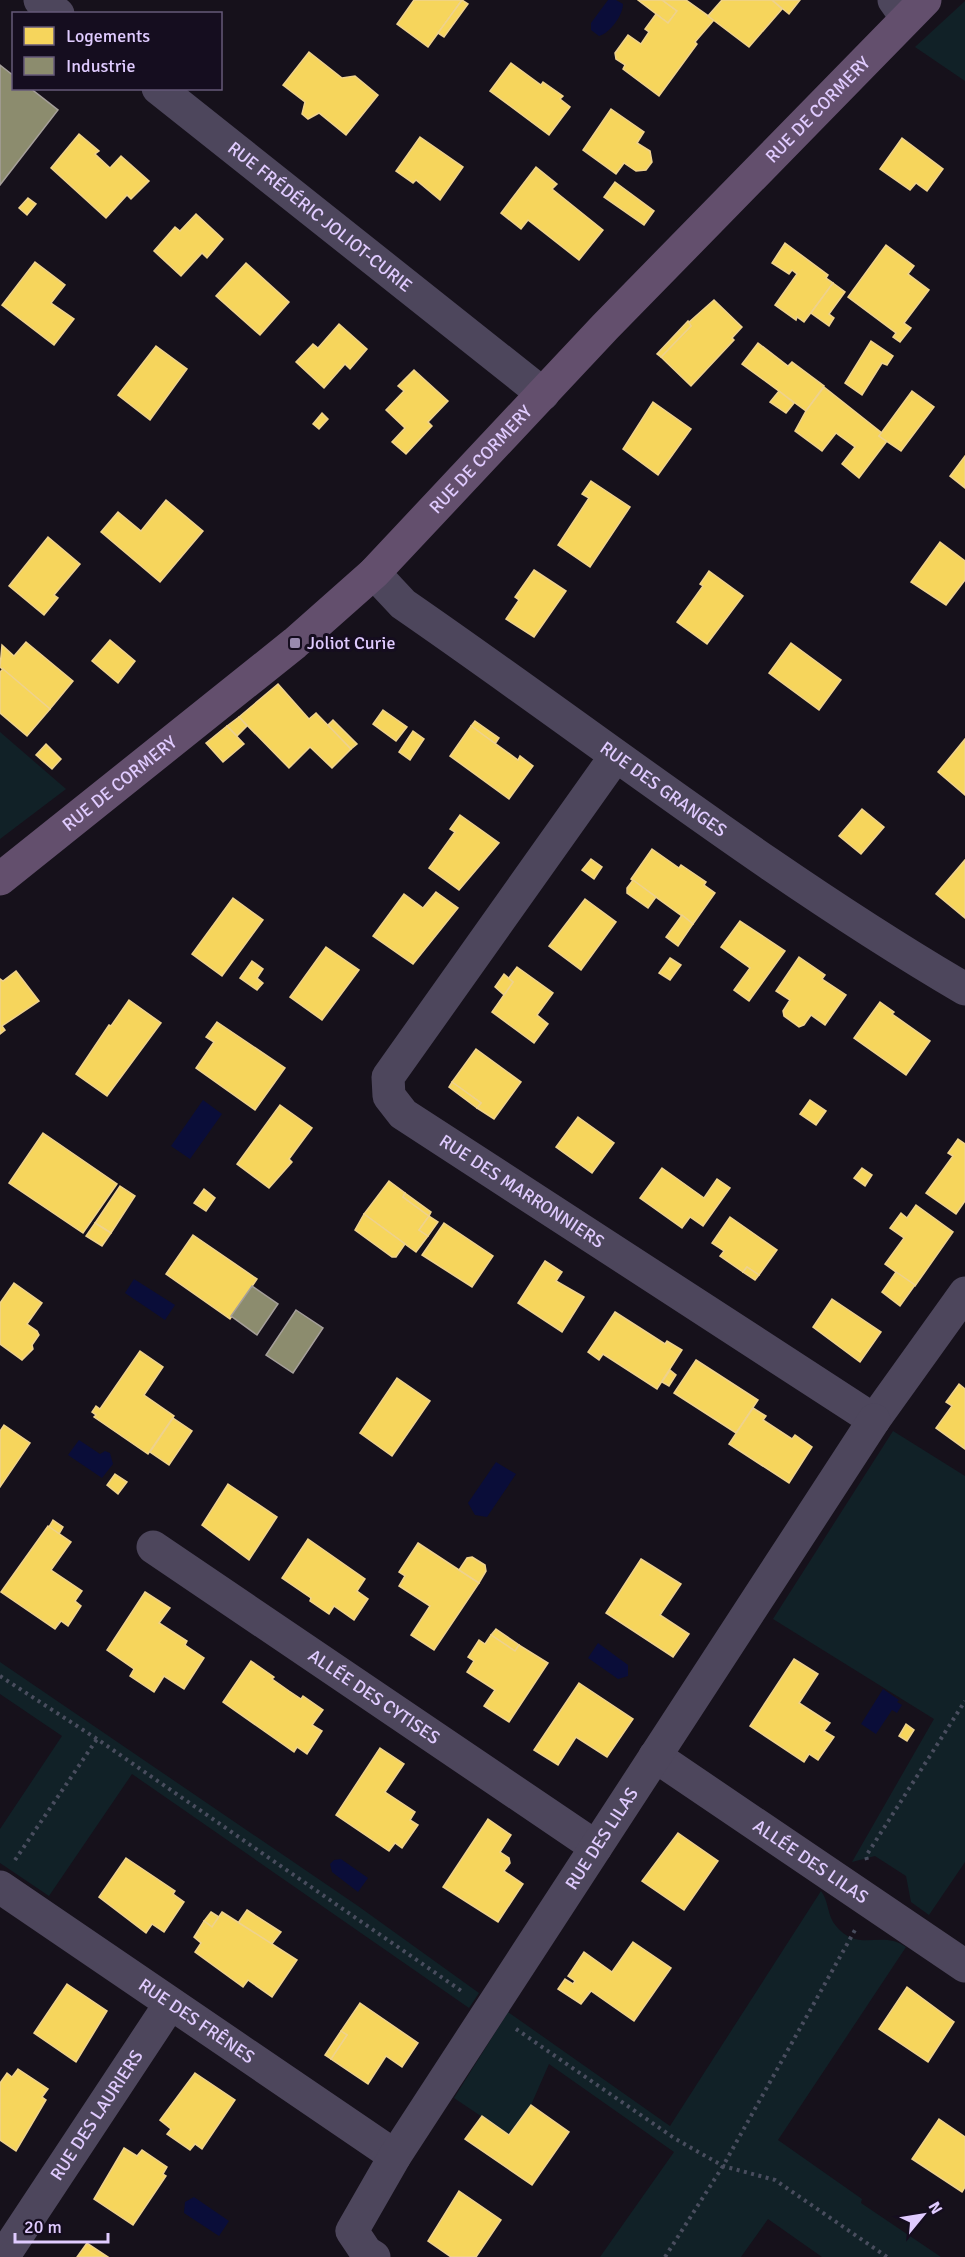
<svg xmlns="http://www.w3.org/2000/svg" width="965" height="2257" font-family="Signika,sans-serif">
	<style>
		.green { fill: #112127 }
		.water { fill: #0a0d39 }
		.homes { fill: #f6d55c; stroke: #efd28d; stroke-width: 1.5 }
		.industry { fill: #8c8c6e; stroke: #a59f9a; stroke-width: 1.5 }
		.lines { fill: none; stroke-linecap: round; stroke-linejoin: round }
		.path { stroke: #494d5e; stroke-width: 4; stroke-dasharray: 3 4.5; stroke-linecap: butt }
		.minor { stroke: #4d465c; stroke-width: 33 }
		.major { stroke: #634f6d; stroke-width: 33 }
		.poi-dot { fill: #998aaf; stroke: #150d1f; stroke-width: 2 }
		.labels { text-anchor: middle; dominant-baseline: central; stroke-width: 6; stroke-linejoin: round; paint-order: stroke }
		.street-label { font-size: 18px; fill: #e0cbff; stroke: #150d1f }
		.poi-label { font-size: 18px; fill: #e0cbff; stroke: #150d1f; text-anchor: start }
	</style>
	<rect width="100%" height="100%" fill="#16111b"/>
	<!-- green -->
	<g class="green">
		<path d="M965 1V81L915 47Z"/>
		<path d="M0 732 66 789 0 839Z"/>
		<path d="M893 1431 965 1476V1862L929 1915 911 1902 906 1876 875 1856 852 1862 934 1719 773 1619Z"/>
		<path d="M0 1662 358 1906 479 1993 469 2008 132 1774 49 1896 0 1863V1829L62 1736 0 1694Z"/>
		<path d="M821 1891C829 1901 827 1916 836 1926 860 1954 880 1929 906 1947L778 2140 862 2199 861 2203 941 2257H822L768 2219 741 2257H600L674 2152 549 2064 531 2105 509 2135 454 2098 508 2012 670 2126Z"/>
	</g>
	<!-- water -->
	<g class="water">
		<path d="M608 0H616L623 4C623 15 610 33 599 36L591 30V23Z"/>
		<path d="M203 1100 222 1114 190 1159 171 1146Z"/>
		<path d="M134 1279 175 1305 165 1320 125 1293Z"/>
		<path d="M79 1440 100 1454 105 1451 110 1453 113 1464 102 1478 68 1455Z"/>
		<path d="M496 1462 516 1474 487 1517 475 1515 468 1503Z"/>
		<path d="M598 1643 628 1665V1676L618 1679 588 1658Z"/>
		<path d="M883 1689 899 1700 897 1702 902 1705 897 1713 892 1710 876 1734 861 1724Z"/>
		<path d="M341 1859 368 1878 358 1892 332 1872 330 1864 334 1860Z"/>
		<path d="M194 2197 229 2221 219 2236 184 2213 185 2202Z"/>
	</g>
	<!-- homes -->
	<g class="homes">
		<path d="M414 0H462L428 47 397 24Z"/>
		<path d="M462 0 468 4 444 37 438 33Z"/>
		<path d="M638 0H662L677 11 668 23Z"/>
		<path d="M662 0H686L714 20 695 42 697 44 659 96 623 69 625 65 616 59 615 53 628 35 641 44 649 32 645 29 656 14 668 23 677 11Z"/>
		<path d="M722 0H772L782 9 749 47 708 16Z"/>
		<path d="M772 0H800L789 14Z"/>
		<path d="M309 52 342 78 355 76 378 95 346 135 319 113 308 119 302 114 305 102 283 85Z"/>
		<path d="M511 63 541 85 543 82 563 96 560 99 570 107 549 135 490 91Z"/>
		<path d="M611 109 644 132 637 143 650 151 652 162 646 170 636 171 624 163 616 174 583 150Z"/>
		<path d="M79 134 99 151 95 154 110 168 121 156 149 181 131 199 127 195 106 218 51 168Z"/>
		<path d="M420 137 463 167 440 200 416 180 413 183 396 171Z"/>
		<path d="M902 138 943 169 927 191 916 183 910 190 880 169Z"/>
		<path d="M536 167 557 184 552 189 603 230 579 260 528 220 521 229 501 213Z"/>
		<path d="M615 182 654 211 644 225 604 197Z"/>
		<path d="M28 198 36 204 27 215 19 208Z"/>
		<path d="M196 214 223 239 207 258 202 253 181 276 154 251 175 227 180 231Z"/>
		<path d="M785 243 828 275 826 278 833 283 804 322 797 317 796 320 775 305 797 274 792 270 789 274 772 263Z"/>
		<path d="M886 245 914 266 908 274 929 290 904 323 911 328 900 342 893 337 896 333 848 297Z"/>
		<path d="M35 262 65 285 51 303 74 319 54 345 2 305Z"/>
		<path d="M246 263 289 302 260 335 216 296Z"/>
		<path d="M833 283 845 292 829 314 834 318 829 326 811 313Z"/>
		<path d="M714 300 742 327 732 338 734 340 691 386 661 357 691 326 688 323Z"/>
		<path d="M688 321 691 326 661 357 657 354Z"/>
		<path d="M339 324 367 349 350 369 345 364 324 388 296 362 313 344 318 348Z"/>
		<path d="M871 341 893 356 887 365 882 363 862 395 845 383Z"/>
		<path d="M758 343 788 366 792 362 824 386 806 411 742 364Z"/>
		<path d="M156 346 187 369 150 420 118 395Z"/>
		<path d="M414 370 448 401 428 422 432 426 406 454 392 442 405 428 386 410 404 391 398 386Z"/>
		<path d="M824 387 882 433 879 436 887 441 859 478 842 464 855 447 836 433 822 451 795 431 806 411Z"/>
		<path d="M779 391 794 403 786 413 770 402Z"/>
		<path d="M912 391 934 407 901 451 879 436Z"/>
		<path d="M653 402 691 429 658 475 623 449Z"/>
		<path d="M322 413 328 419 319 429 313 424Z"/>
		<path d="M965 456V488L950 476Z"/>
		<path d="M591 481 630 507 590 567 558 545 589 498 582 494Z"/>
		<path d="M166 500 203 531 160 582 101 532 118 512 141 531Z"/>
		<path d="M48 537 80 564 54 595 58 598 44 615 9 586Z"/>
		<path d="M940 542 965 561V580L946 605 911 582Z"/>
		<path d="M534 570 566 591 534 637 506 619 519 600 515 597Z"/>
		<path d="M709 571 743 596 707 644 677 622 703 586 700 584Z"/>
		<path d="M110 640 135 661 118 683 92 661Z"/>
		<path d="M26 642 73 681 50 709 0 667 2 645 14 656Z"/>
		<path d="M791 643 841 680 819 710 769 673Z"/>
		<path d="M3 669 50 709 27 736 0 713V672Z"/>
		<path d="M278 684 309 719 316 713 351 749 332 768 310 747 289 768 239 717Z"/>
		<path d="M383 710 407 727 396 741 373 724Z"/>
		<path d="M239 717 247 726 237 736 227 726Z"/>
		<path d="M333 720 357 744 351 749 328 725Z"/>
		<path d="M475 721 499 738 495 744 471 726Z"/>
		<path d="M227 726 244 744 223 762 206 743Z"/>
		<path d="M471 726 518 760 520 756 533 766 509 799 450 756Z"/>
		<path d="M413 731 424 739 410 760 399 752Z"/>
		<path d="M965 739V795L938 772Z"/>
		<path d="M46 744 61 759 52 769 36 755Z"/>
		<path d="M862 809 884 827 861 854 839 836Z"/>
		<path d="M460 815 499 843 459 890 429 868 455 832 450 829Z"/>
		<path d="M652 849 679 868 681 865 706 882 704 885 715 893 693 924 631 879Z"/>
		<path d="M591 859 602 867 594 879 582 870Z"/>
		<path d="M965 860V918L936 894Z"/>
		<path d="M633 880 656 897 648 908 627 893V888Z"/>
		<path d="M436 892 458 908 413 964 373 936 404 894 423 908Z"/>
		<path d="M233 898 263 920 222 976 192 954Z"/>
		<path d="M585 899 616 922 581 970 549 946Z"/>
		<path d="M682 915 693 924 678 946 666 937Z"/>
		<path d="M740 921 785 951 749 1001 734 990 750 968 721 947Z"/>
		<path d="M326 947 359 970 322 1020 290 997Z"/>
		<path d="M799 957 825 975 822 979 846 995 825 1025 811 1015 804 1025 799 1027 784 1016 783 1011 790 1000 776 991Z"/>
		<path d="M670 958 681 965 670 980 659 973Z"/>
		<path d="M252 961 263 969 257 978 263 983 257 990 240 978Z"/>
		<path d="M517 967 553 993 537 1015 548 1024 534 1043 492 1012 513 982 508 979Z"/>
		<path d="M16 971 39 1001 2 1026 5 1030 0 1034V979L3 981Z"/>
		<path d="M504 974 513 982 504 995 495 987Z"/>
		<path d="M129 1000 161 1023 107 1096 76 1074 109 1025 111 1026Z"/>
		<path d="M880 1002 894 1012 892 1014 930 1041 906 1075 854 1038Z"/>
		<path d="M217 1022 285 1068 255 1110 196 1068 214 1042 206 1037Z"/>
		<path d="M476 1049 521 1082 494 1119 477 1108 481 1103 452 1082Z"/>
		<path d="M452 1082 481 1103 477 1108 449 1087Z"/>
		<path d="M810 1100 826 1111 816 1125 800 1114Z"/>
		<path d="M280 1105 312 1128 289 1159 292 1162 269 1188 237 1164Z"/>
		<path d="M578 1117 614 1143 592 1173 556 1147Z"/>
		<path d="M43 1133 117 1184 83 1233 9 1183Z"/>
		<path d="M958 1139 965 1144V1201L956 1214 926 1193 953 1156 948 1153Z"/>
		<path d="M662 1168 704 1198 717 1179 730 1188 703 1226 690 1217 682 1228 640 1198Z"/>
		<path d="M862 1168 872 1175 865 1186 854 1178Z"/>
		<path d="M389 1181 405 1193 403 1197 429 1216 419 1230 428 1236 416 1252 364 1214Z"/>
		<path d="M120 1186 135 1196 111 1233 95 1223Z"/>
		<path d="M204 1189 215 1198 206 1211 194 1203Z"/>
		<path d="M405 1193 431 1212 429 1216 403 1197Z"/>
		<path d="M916 1205 953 1232 915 1286 885 1264 904 1238 890 1228 901 1213 907 1218Z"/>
		<path d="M364 1214 405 1244 396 1257H392L355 1230Z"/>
		<path d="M429 1216 438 1222 428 1236 419 1230Z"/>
		<path d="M730 1217 777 1250 759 1275 747 1267 743 1272 720 1256 724 1251 712 1243Z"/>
		<path d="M95 1223 111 1233 102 1246 86 1236Z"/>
		<path d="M444 1223 493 1256 472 1287 422 1255Z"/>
		<path d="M193 1235 257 1279 230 1319 166 1274Z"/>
		<path d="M545 1261 562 1272 556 1281 584 1297 562 1332 518 1303Z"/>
		<path d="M747 1267 759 1275 755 1280 743 1272Z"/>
		<path d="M896 1272 915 1285 900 1306 882 1292Z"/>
		<path d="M14 1283 42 1303 27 1324 37 1331 39 1335 32 1345 33 1349 22 1360 0 1344V1303Z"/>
		<path d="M832 1299 881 1332 860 1362 813 1327Z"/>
		<path d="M615 1312 665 1344 667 1341 682 1350 657 1389 603 1354 599 1360 588 1352Z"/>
		<path d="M140 1351 163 1367 144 1395 174 1416 148 1454 94 1417 96 1415 92 1412 96 1406 100 1409Z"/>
		<path d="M696 1360 758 1400 736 1433 674 1393Z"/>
		<path d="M670 1370 676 1375 669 1386 662 1382Z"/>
		<path d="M397 1378 430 1401 392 1456 360 1433Z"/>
		<path d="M959 1384 965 1389V1449L936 1428 952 1406 946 1402Z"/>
		<path d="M753 1408 766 1416 763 1420 792 1439 795 1435 812 1447 789 1483 729 1444Z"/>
		<path d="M173 1418 192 1431 169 1465 150 1452Z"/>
		<path d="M4 1425 30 1443 0 1487V1431Z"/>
		<path d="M115 1474 127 1482 118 1494 107 1485Z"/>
		<path d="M228 1484 277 1517 249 1560 202 1525Z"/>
		<path d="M53 1520 63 1527 59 1534 49 1527Z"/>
		<path d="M48 1526 71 1542 51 1570 82 1591 75 1601 81 1606 68 1626 61 1621 55 1629 1 1592Z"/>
		<path d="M308 1539 365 1579 357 1591 368 1599 354 1620 334 1606 329 1614 310 1601 311 1598 282 1578Z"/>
		<path d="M418 1543 479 1583 434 1650 411 1635 430 1606 399 1586 405 1576 399 1572Z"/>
		<path d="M472 1557 485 1565 486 1571 479 1583 459 1570 467 1558Z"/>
		<path d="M641 1559 681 1584 660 1615 689 1634 673 1657 606 1613Z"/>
		<path d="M145 1592 170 1608 159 1623 187 1641 185 1645 204 1658 184 1689 164 1676 154 1692 130 1676 134 1669 107 1650Z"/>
		<path d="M496 1629 519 1645 515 1651 491 1635Z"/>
		<path d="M491 1635 515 1651 519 1645 548 1663 509 1722 484 1706 495 1690 467 1672 474 1661 468 1657 479 1640 485 1644Z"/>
		<path d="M794 1659 818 1674 799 1703 830 1723 824 1731 834 1737 818 1760 809 1754 804 1762 750 1726Z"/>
		<path d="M251 1661 274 1677 272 1679 289 1691 301 1699 303 1696 323 1710 312 1725 322 1731 307 1754 297 1747 294 1752 223 1702Z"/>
		<path d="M579 1683 633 1719 607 1757 576 1737 558 1765 534 1750Z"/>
		<path d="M906 1724 914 1730 907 1741 899 1736Z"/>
		<path d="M380 1748 404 1764 385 1792 415 1812 410 1820 418 1825 402 1848 395 1843 389 1851 336 1815Z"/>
		<path d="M488 1819 511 1835 500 1852 509 1858 510 1863 504 1871 523 1884 498 1922 443 1887Z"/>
		<path d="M678 1833 718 1861 684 1910 642 1881Z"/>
		<path d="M126 1858 175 1891 173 1894 184 1902 164 1932 152 1924 146 1933 99 1897Z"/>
		<path d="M247 1910 281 1932 271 1945 238 1923Z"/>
		<path d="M211 1912 219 1917 212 1927 204 1921Z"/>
		<path d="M222 1912 297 1960 272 1997 248 1980 243 1987 195 1952 201 1943 194 1937 204 1921 212 1927Z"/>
		<path d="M633 1942 671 1968 634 2021 591 1991 581 2004 558 1989 565 1979 573 1984 575 1981 568 1976 584 1952 612 1972Z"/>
		<path d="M67 1984 107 2011 76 2062 34 2033Z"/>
		<path d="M907 1987 954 2022 928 2062 879 2029Z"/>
		<path d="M360 2003 418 2043 402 2067 386 2056 368 2084 331 2059 347 2035 341 2031Z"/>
		<path d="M341 2031 347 2035 331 2059 325 2055Z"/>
		<path d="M18 2069 48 2089 42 2097 46 2100 16 2151 0 2140V2083L7 2073 12 2077Z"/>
		<path d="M195 2073 235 2100 202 2149 195 2144 190 2150 167 2134 171 2129 160 2120Z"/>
		<path d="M531 2105 569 2132 532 2185 465 2139 482 2116 509 2135Z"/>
		<path d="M939 2119 965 2137V2187L962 2192 912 2159Z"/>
		<path d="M124 2148 137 2156 142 2150 167 2167 163 2174 166 2176 133 2225 94 2199Z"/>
		<path d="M459 2191 501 2220 476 2257H451L428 2241Z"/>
		<path d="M87 2243 108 2257H77Z"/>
	</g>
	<!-- industry -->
	<g class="industry">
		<path d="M0 65 14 76V88H30L58 110 0 185Z"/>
		<path d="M252 1286 278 1304 257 1335 231 1316Z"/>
		<path d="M296 1310 323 1328 293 1373 266 1355Z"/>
	</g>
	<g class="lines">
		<!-- path -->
		<g class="path">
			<path d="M0 1676 97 1739 463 1992"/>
			<path d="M15 1860 97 1739"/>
			<path d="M867 1860 866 1856 965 1701"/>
			<path d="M516 2029 674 2138 723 2166 775 2180 887 2257"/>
			<path d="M665 2257 723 2166 855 1930"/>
		</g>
		<!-- minor -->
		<g class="minor">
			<path d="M40 0 58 14"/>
			<path d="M894 0 906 17"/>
			<path id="s1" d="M158 88 543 394"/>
			<path id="s2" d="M374 573 403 604C590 733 769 874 965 989"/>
			<path id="s3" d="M615 757 388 1077 389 1096 403 1114 874 1420 965 1293"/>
			<path id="s4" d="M153 1547 596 1847"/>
			<path id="s5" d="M655 1756 965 1966"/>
			<path id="s6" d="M0 1887 395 2156"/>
			<path id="s7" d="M3 2257 170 2004"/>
			<path id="s8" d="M374 2257 366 2252 352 2231 395 2156 874 1420"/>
		</g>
		<!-- major -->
		<path class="major" id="s9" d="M0 879 295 643 374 573 605 327 925 0"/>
	</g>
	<!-- markers -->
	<rect class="poi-dot" x="289" y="637" width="12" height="12" rx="3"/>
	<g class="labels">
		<!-- street labels -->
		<g class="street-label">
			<text stroke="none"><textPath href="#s9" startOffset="1125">RUE DE CORMERY</textPath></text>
			<text stroke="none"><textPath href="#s1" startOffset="207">RUE FRÉDÉRIC JOLIOT-CURIE</textPath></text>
			<text stroke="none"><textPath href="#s9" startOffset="639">RUE DE CORMERY</textPath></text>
			<text stroke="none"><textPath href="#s9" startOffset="153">RUE DE CORMERY</textPath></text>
			<text stroke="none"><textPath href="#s2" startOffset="362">RUE DES GRANGES</textPath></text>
			<text stroke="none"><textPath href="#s3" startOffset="576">RUE DES MARRONNIERS</textPath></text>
			<text stroke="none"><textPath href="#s4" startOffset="267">ALLÉE DES CYTISES</textPath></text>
			<text stroke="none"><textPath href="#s8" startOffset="500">RUE DES LILAS</textPath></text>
			<text stroke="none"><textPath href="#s5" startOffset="188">ALLÉE DES LILAS</textPath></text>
			<text stroke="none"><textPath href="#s6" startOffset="238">RUE DES FRÊNES</textPath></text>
			<text stroke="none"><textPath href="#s7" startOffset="170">RUE DES LAURIERS</textPath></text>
		</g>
		<!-- poi labels -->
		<g class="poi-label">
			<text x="307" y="643">Joliot Curie</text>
		</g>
	</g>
	<!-- legend -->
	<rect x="12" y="12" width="210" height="78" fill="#150d1f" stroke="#665979" stroke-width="1.5"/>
	<rect x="24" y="27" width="30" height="18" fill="#f6d55c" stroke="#665979" stroke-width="1.5"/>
	<text x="66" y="42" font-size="18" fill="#e0cbff">Logements</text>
	<rect x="24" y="57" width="30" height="18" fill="#8c8c6e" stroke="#665979" stroke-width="1.5"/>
	<text x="66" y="72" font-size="18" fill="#e0cbff">Industrie</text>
	<!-- north arrow -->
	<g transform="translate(923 2215) rotate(60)" stroke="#150d1f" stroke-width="4.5" paint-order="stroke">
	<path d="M0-4.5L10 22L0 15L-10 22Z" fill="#e0cbff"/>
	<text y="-9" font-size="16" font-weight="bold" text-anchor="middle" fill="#e0cbff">N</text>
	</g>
	<!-- scale -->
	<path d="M15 2233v9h93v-9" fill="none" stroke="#e0cbff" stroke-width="3"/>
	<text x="24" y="2233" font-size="18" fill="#e0cbff" stroke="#150d1f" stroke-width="4.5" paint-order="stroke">20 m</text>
</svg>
